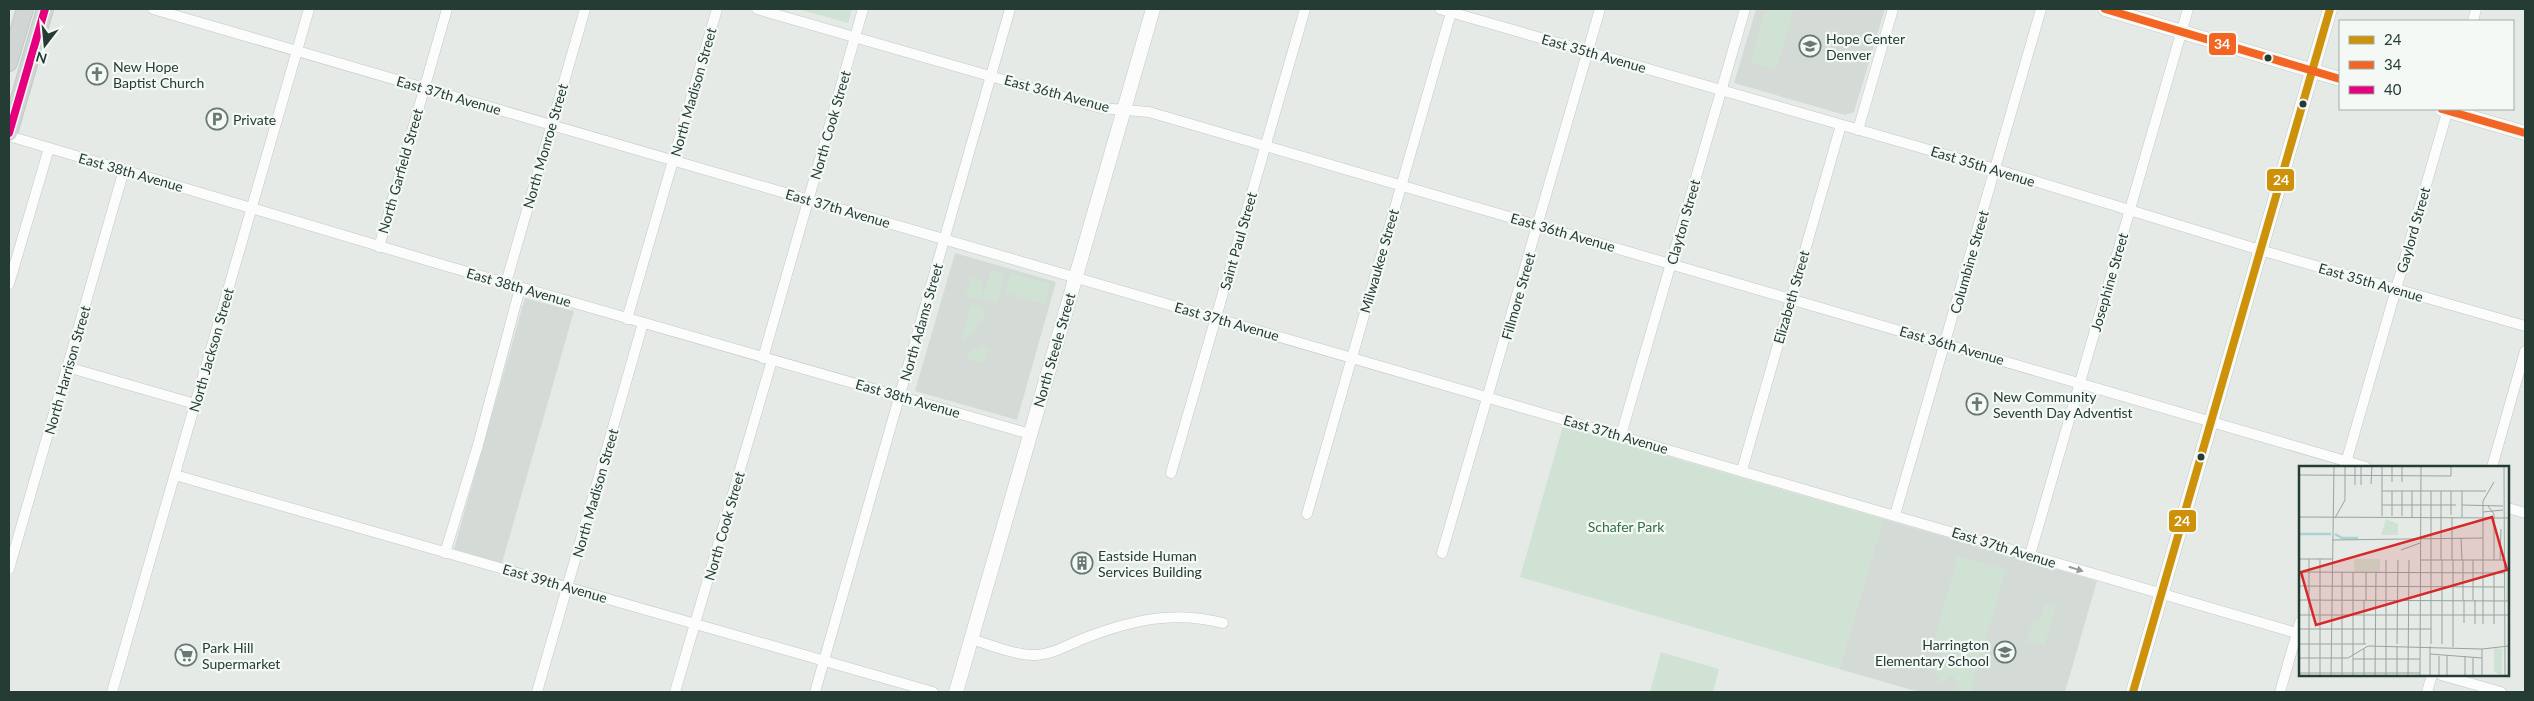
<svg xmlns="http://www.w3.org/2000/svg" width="2534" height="701" font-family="Lato,sans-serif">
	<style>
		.built { fill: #d4dbd7 }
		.green { fill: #d0e2d4 }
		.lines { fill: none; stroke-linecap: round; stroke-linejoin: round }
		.street-casing { stroke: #c2c7c4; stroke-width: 11 }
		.secondary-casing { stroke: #c2c8c4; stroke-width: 15 }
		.primary-casing { stroke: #c1c9c6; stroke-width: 18 }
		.street { stroke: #fbfcfb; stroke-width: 10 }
		.secondary { stroke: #fbfcfb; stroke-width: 14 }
		.primary { stroke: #cfd6d3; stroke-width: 16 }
		.bus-1-casing { stroke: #f4f9f6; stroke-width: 11 }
		.bus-2-casing { stroke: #f4f9f6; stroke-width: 11 }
		.bus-3-casing { stroke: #f4f9f6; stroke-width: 11 }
		.bus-1 { stroke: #cd910a; stroke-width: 8 }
		.bus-2 { stroke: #f26522; stroke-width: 8 }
		.bus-3 { stroke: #e5007d; stroke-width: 8 }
		.oneway { fill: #909c98 }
		.bus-dot { fill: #243c34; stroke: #f4f9f6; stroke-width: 2 }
		.labels { text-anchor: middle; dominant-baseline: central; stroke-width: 4.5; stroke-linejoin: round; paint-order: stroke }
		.poi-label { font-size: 14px; fill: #243c34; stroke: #f4f9f6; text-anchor: start }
		.street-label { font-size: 14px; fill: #243c34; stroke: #f4f9f6 }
		.park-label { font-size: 14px; fill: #326f45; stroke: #f4f9f6 }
		.inset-river { fill: none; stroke: #aad2d4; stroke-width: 2.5 }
		.inset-road { fill: none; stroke: #98a49f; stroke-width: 1 }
		.view { fill: #d62828; fill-opacity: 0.15; stroke: #d62828; stroke-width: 2.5 }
		.inset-edge { fill: none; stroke: #243c34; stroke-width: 2.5 }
		.line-badge { stroke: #f4f9f6; stroke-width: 2 }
		.badge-label { font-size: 14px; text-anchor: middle; font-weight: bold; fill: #fff }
	</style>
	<rect width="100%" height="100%" fill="#e5eae7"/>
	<!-- built -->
	<g class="built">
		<path d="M1756 9H1885L1854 112 1845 115 1734 83Z"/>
		<path d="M955 253 1056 282 1017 420 915 391Z"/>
		<path d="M525 298 574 311 502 563 454 549Z"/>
		<path d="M1883 519 2097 581 2065 692H1919L1839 669Z"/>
	</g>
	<!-- green -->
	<g class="green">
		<path d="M798 9H852L848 23Z"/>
		<path d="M1766 9H1794L1776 70 1751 62Z"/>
		<path d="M991 270 1005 274 996 303 982 299Z"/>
		<path d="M1011 273 1050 284 1045 304 1006 293Z"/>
		<path d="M978 278 983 284 980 300 966 296 971 279Z"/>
		<path d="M971 304 982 308 984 317C978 325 970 339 961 341Z"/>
		<path d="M982 345 989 347 984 363 968 359V354Z"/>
		<path d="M1563 426 1883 519 1839 669 1520 577Z"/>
		<path d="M1958 556 2006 570 1970 692H1961L1953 676 1941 683 1930 663 1942 657 1934 641Z"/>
		<path d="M2046 603 2056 606 2044 646 2027 641 2034 619 2040 621Z"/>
		<path d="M1661 652 1719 669 1713 692H1650Z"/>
	</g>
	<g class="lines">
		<!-- street casing -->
		<g class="street-casing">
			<g id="street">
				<path d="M153 9 2300 634"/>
				<path d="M757 9 1101 108 1149 112 2366 467"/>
				<path d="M1440 9 1995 169 2260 250 2525 326"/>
				<path d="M2473 21 2476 9"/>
				<path d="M1858 130 1893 9"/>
				<path d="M9 136 443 265 1030 434"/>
				<path d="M379 247 447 9"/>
				<path d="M506 283 585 9"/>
				<path d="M9 284 49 148"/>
				<path d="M627 319 717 9"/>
				<path d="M763 358 863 9"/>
				<path d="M67 367 195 404"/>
				<path d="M1621 435 1745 9"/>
				<path d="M2345 466 2448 109"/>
				<path d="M2492 467 2525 351"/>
				<path d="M1742 470 1841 125"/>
				<path d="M1171 473 1305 9"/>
				<path d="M175 475 933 692"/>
				<path d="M2508 508 2525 513"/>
				<path d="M1307 514 1452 9"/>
				<path d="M1895 515 2041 9"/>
				<path d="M445 553 478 445 520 288"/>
				<path d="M1442 553 1600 9"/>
				<path d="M2030 555 2188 9"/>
				<path d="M9 569 124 170"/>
				<path d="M971 639C991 645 1014 655 1034 655 1052 655 1069 644 1085 638 1132 620 1174 610 1223 623"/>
				<path d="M2441 675 2501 692"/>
				<path d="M112 692 309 9"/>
				<path d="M537 692 643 323"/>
				<path d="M675 692 772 360"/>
				<path d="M815 692 1010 9"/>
				<path d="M2280 692 2300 622"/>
				<path d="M2427 692 2432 675"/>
			</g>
		</g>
		<!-- secondary casing -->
		<g class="secondary-casing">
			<g id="secondary">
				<path d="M2105 9 2340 79"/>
				<path d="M2442 109 2525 133"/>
				<path d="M956 692 1153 9"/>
				<path d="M2133 692 2330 9"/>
			</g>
		</g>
		<!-- primary casing -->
		<g class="primary-casing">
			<g id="primary">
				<path d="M9 63 25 9"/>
				<path d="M9 133 45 9"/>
			</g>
		</g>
		<!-- street -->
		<use href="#street" class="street"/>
		<!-- secondary -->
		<use href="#secondary" class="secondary"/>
		<!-- primary -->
		<use href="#primary" class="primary"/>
		<!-- bus-1 casing -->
		<g class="bus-1-casing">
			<path id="bus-1" d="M2133 692 2330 9"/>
		</g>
		<!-- bus-2 casing -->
		<g class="bus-2-casing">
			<g id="bus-2">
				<path d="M2105 9 2340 79"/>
				<path d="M2442 109 2525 133"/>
			</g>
		</g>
		<!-- bus-3 casing -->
		<g class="bus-3-casing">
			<path id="bus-3" d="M9 133 45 9"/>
		</g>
		<!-- bus-1 -->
		<use href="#bus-1" class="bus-1"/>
		<!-- bus-2 -->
		<use href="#bus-2" class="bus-2"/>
		<!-- bus-3 -->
		<use href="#bus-3" class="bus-3"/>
	</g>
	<!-- one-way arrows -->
	<defs><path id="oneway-solid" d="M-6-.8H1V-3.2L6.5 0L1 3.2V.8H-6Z" transform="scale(1.25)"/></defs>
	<use class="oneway" href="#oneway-solid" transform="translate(2076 569) rotate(17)"/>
	<!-- icons -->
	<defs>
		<g id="school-ring" transform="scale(1.125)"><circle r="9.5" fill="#f4f9f6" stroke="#687973" stroke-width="1.5"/><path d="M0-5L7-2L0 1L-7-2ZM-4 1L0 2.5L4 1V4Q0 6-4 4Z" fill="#687973"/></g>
		<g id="church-ring" transform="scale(1.125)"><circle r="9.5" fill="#f4f9f6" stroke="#687973" stroke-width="1.5"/><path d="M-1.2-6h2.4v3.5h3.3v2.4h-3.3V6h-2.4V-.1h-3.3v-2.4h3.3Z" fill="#687973"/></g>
		<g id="parking-ring" transform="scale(1.125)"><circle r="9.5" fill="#f4f9f6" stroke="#687973" stroke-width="1.5"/><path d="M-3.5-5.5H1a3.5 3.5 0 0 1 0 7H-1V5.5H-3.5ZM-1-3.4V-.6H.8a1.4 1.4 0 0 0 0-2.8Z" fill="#687973"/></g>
		<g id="building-ring" transform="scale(1.125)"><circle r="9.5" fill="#f4f9f6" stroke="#687973" stroke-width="1.5"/><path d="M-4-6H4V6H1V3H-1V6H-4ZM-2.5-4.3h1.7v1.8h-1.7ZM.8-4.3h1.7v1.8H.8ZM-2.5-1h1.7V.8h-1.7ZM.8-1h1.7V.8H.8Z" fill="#687973"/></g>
		<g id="supermarket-ring" transform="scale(1.125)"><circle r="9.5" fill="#f4f9f6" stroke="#687973" stroke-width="1.5"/><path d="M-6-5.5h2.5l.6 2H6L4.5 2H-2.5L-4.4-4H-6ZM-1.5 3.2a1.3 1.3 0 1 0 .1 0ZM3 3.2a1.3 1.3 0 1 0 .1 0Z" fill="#687973"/></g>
	</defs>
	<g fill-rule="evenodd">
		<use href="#school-ring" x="1810" y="46"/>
		<use href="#church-ring" x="97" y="74"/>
		<use href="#parking-ring" x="217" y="119"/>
		<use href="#church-ring" x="1977" y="404"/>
		<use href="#building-ring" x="1082" y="563"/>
		<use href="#school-ring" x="2005" y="652"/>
		<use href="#supermarket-ring" x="186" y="655"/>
	</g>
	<!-- markers -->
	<g class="bus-dot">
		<circle cx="2268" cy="58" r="4.5"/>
		<circle cx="2303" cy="104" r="4.5"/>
		<circle cx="2201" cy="457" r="4.5"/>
	</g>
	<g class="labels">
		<!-- poi labels -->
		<g class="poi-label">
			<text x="1826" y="38">Hope Center<tspan x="1826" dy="16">Denver</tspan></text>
			<text x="113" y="66">New Hope<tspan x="113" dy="16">Baptist Church</tspan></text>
			<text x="233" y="119">Private</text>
			<text x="1993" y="396">New Community<tspan x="1993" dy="16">Seventh Day Adventist</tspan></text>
			<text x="1098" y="555">Eastside Human<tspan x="1098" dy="16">Services Building</tspan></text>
			<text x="1989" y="644" text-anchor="end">Harrington<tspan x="1989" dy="16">Elementary School</tspan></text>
			<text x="202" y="647">Park Hill<tspan x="202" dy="16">Supermarket</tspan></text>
		</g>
		<!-- street labels -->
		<g class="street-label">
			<text transform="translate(1594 53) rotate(16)">East 35th Avenue</text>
			<text transform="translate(693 92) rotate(-74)">North Madison Street</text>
			<text transform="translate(1057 93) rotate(15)">East 36th Avenue</text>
			<text transform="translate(449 95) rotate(16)">East 37th Avenue</text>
			<text transform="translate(830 125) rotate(-74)">North Cook Street</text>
			<text transform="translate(545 146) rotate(-74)">North Monroe Street</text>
			<text transform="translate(1983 166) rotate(17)">East 35th Avenue</text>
			<text transform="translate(400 171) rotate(-74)">North Garfield Street</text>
			<text transform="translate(131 172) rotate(16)">East 38th Avenue</text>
			<text transform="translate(838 208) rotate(16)">East 37th Avenue</text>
			<text transform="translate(1683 222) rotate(-74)">Clayton Street</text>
			<text transform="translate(2413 230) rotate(-74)">Gaylord Street</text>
			<text transform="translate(1563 232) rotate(16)">East 36th Avenue</text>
			<text transform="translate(1238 241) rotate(-74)">Saint Paul Street</text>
			<text transform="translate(1379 261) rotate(-74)">Milwaukee Street</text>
			<text transform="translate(1969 262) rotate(-74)">Columbine Street</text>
			<text transform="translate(2109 282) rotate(-74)">Josephine Street</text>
			<text transform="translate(2371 282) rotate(16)">East 35th Avenue</text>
			<text transform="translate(519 287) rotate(16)">East 38th Avenue</text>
			<text transform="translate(1518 296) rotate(-74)">Fillmore Street</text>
			<text transform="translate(1791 297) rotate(-74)">Elizabeth Street</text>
			<text transform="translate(1227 321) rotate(16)">East 37th Avenue</text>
			<text transform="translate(921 322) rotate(-74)">North Adams Street</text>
			<text transform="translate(1952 345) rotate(16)">East 36th Avenue</text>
			<text transform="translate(211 350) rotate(-74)">North Jackson Street</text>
			<text transform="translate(1054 350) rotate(-74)">North Steele Street</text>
			<text transform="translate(67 370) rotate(-74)">North Harrison Street</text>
			<text transform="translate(908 398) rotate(16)">East 38th Avenue</text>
			<text transform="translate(1616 434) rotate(16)">East 37th Avenue</text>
			<text transform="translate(595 493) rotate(-74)">North Madison Street</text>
			<text transform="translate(724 526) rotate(-74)">North Cook Street</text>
			<text transform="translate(2004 547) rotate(17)">East 37th Avenue</text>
			<text transform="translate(555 583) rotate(16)">East 39th Avenue</text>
		</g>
		<!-- park labels -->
		<g class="park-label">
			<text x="1626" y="526">Schafer Park</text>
		</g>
	</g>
	<!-- overview -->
	<g transform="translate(2299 466)">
		<rect width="210" height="210" fill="#e5eae7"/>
		<path d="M210 52V135H207L208 53ZM87 53 99 58V69H82ZM55 93H81V106H55ZM195 182 203 183V210L195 206Z" fill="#d0e2d4"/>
		<path class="inset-river" d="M0 68H32M36 68 43 72H59"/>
		<path class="inset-road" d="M205 0 206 210M0 9 152 10V0M93 16V0M103 16V0M72 18 73 0M56 19V0M62 19V0M83 25H187M93 25V50M103 25V50M163 25V51M83 39H157M163 39 204 40M189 40 195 48V94M184 46 204 44M152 49V25M83 50V0M0 51 210 52M113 51V25M36 52 46 34V0M162 72 163 94M33 74 184 72M102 84 121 77M0 93H33M121 94H205M142 94V25M143 94V178M153 94V51M201 94 202 63M0 106 205 107M0 120 205 121M0 134 210 135M67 134V106M164 134V94M174 134V94M0 149H210M165 157V134M176 158V134M184 158V35L195 16M195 158V107M0 163H132M0 178H67M65 178V134M98 178 99 94M132 178V25M154 181V94M131 188 183 192M148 190V210M0 192H49L69 180 183 183 210 180M174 192V210M54 193H121M0 207H121M10 210V93M21 210V93M32 210 35 0M43 210V106M54 210V106M65 210V183M76 210 77 106M87 210V94M98 210V180M109 210 110 94M121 210 122 0M131 210V180M140 210V190M166 210V190M183 210V183"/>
		<path class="view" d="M193 51 208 104 17 159 2 106Z"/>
		<rect width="210" height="210" class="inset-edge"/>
	</g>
	<g class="line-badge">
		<rect x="2208" y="32" width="29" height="24" rx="5" fill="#f26522"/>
		<rect x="2266" y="168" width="29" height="24" rx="5" fill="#cd910a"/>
		<rect x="2168" y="509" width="29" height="24" rx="5" fill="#cd910a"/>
	</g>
	<g class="badge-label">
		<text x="2222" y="49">34</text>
		<text x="2281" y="185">24</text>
		<text x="2182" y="526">24</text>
	</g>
	<!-- border -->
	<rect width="2534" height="701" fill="none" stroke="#243c34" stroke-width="20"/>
	<!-- legend -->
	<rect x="2339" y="20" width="175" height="90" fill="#f4f9f6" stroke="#a1ada8"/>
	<rect x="2349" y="36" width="25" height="8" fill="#cd910a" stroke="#a1ada8"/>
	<text x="2384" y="45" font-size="15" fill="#243c34">24</text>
	<rect x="2349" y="61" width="25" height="8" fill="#f26522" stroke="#a1ada8"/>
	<text x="2384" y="70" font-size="15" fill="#243c34">34</text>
	<rect x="2349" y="86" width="25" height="8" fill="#e5007d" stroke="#a1ada8"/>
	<text x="2384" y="95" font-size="15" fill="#243c34">40</text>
	<!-- north arrow -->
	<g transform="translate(45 45) rotate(196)" stroke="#f4f9f6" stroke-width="4" paint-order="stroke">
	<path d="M0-4L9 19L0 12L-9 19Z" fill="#243c34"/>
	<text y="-8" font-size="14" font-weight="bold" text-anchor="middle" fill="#243c34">N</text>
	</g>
</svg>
